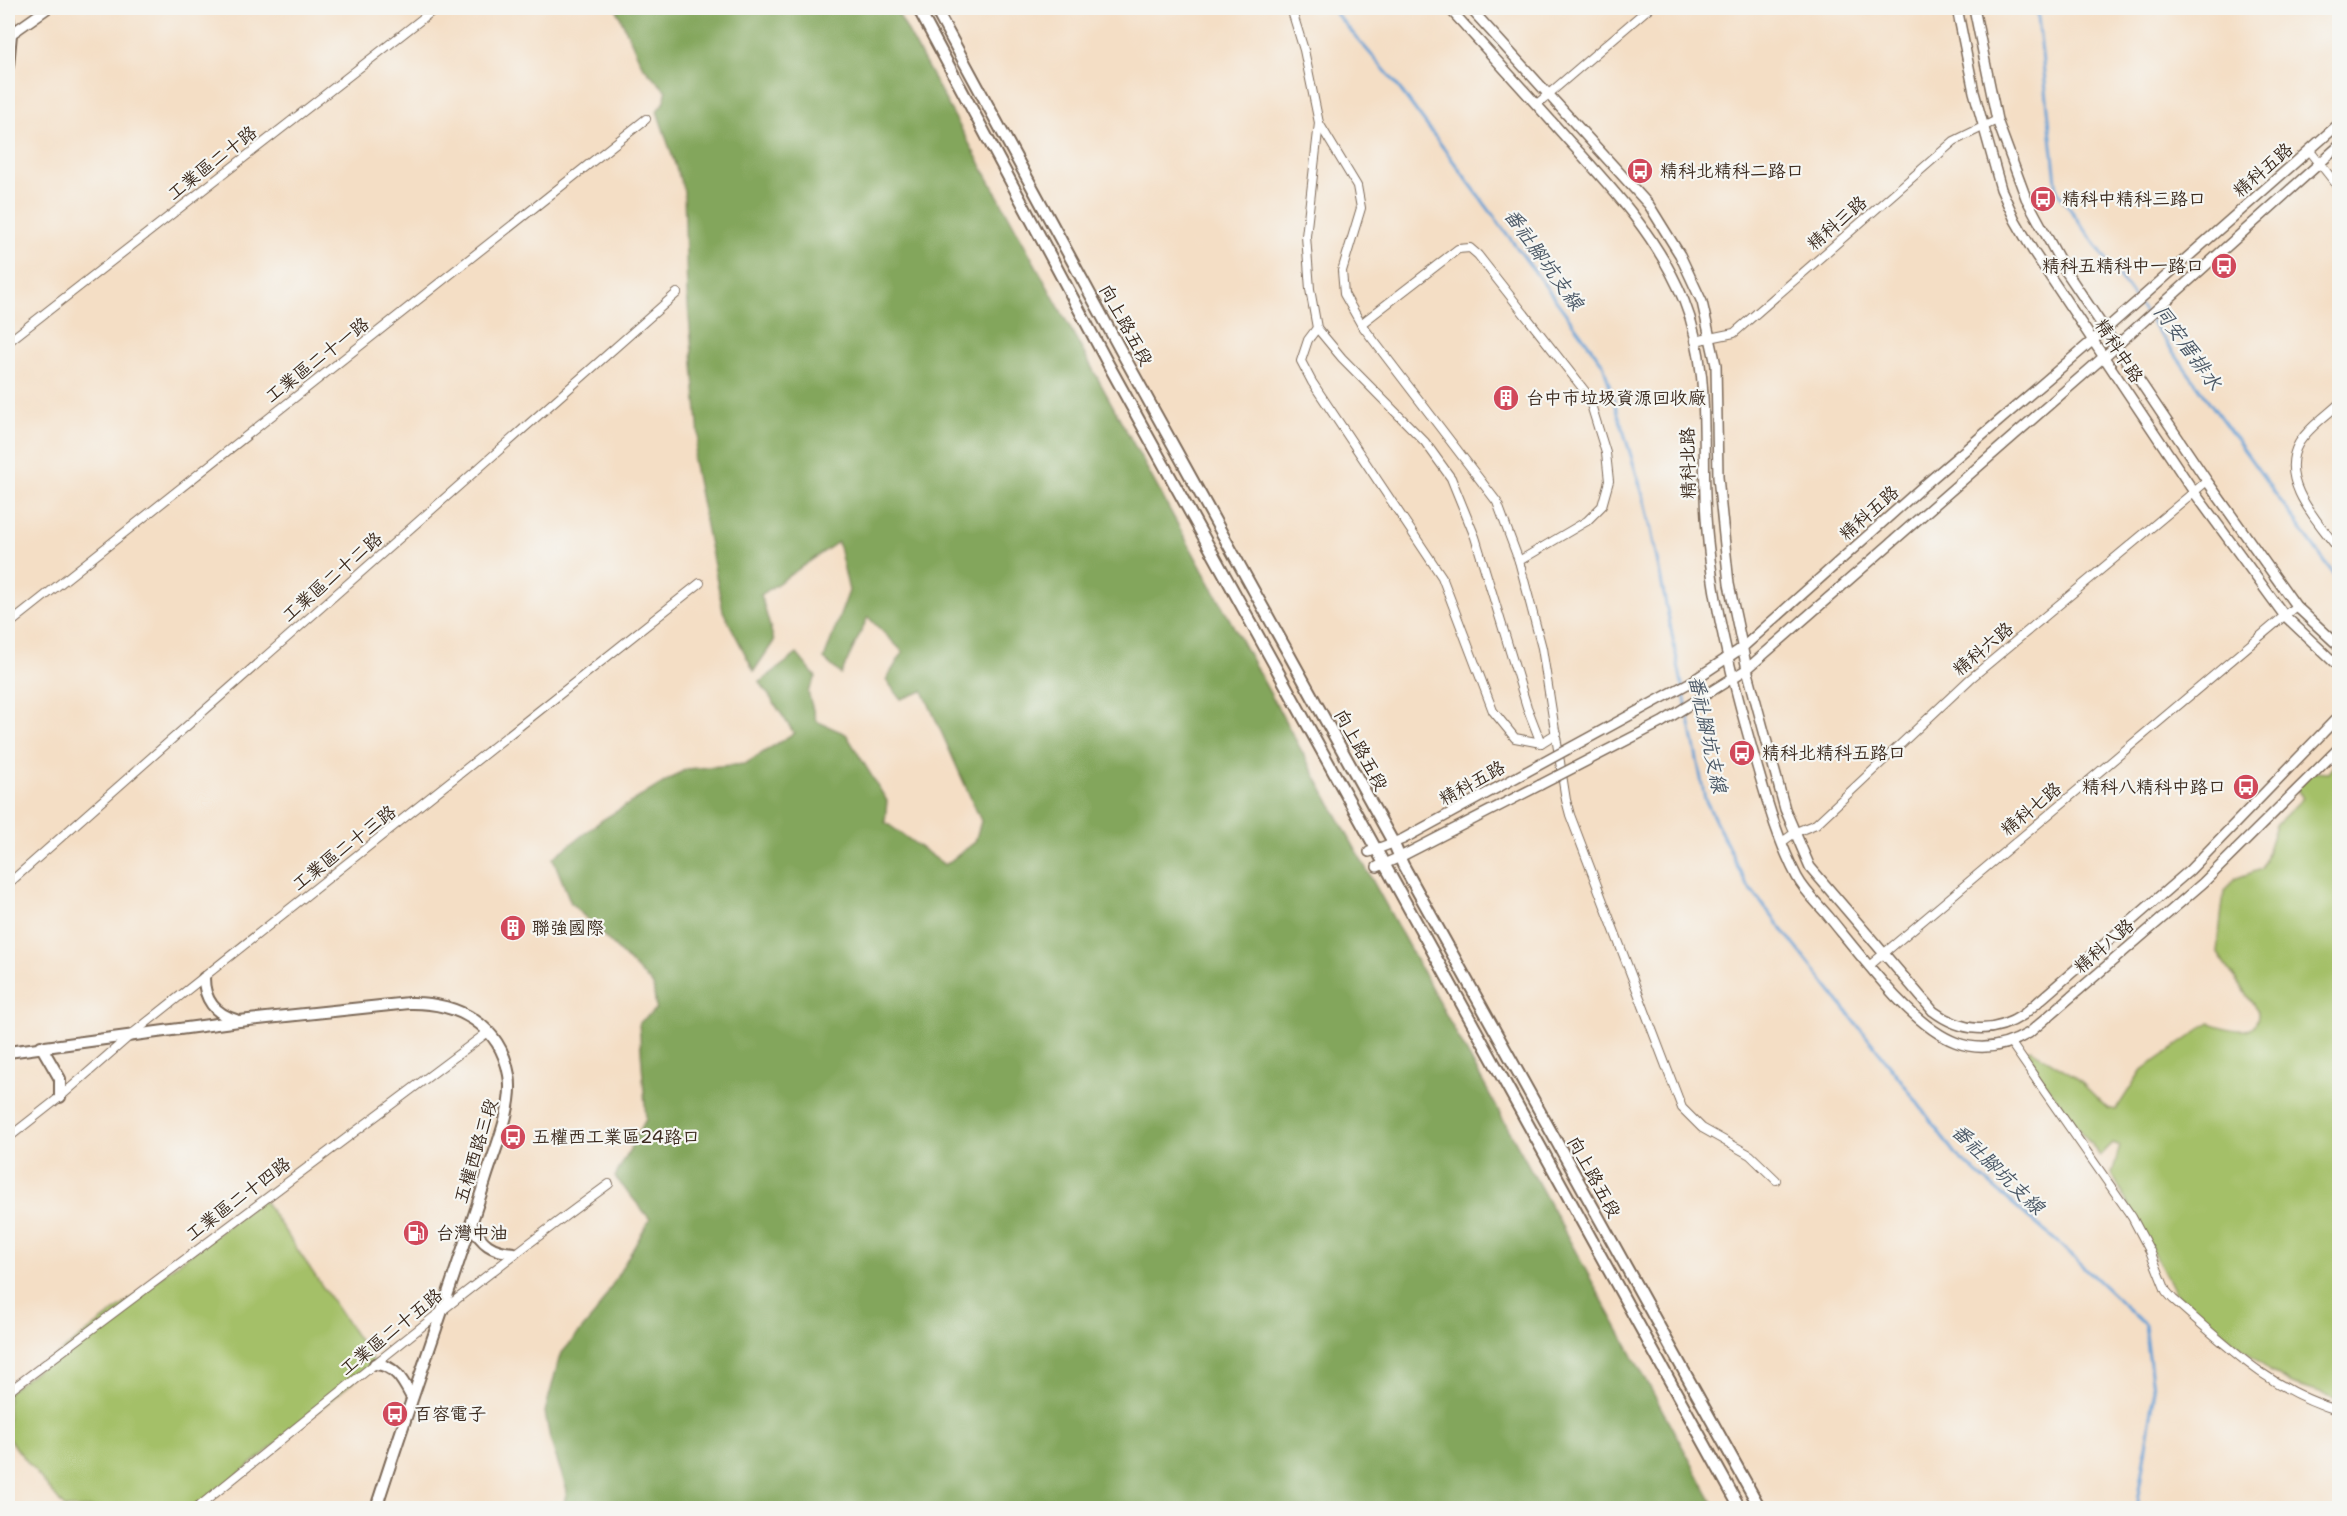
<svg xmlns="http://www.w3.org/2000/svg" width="2347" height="1516" font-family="'Shantell Sans','LXGW WenKai TC',sans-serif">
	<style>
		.green { fill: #a4c068; stroke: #707543; stroke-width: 1.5 }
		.forest { fill: #83a65c; stroke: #5f683d; stroke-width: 1.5 }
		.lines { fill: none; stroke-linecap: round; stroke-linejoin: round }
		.stream { stroke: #649ed3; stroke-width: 3 }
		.minor-casing { stroke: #7c6958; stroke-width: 10 }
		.tertiary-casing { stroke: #7c6958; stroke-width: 12 }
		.secondary-casing { stroke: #7c6958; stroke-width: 14 }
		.minor { stroke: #fff; stroke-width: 8 }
		.tertiary { stroke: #fff; stroke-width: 9 }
		.secondary { stroke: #fff; stroke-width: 10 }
		.tertiary-bridge-casing { stroke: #7c6958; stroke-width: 12; stroke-linecap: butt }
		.tertiary-bridge { stroke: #fff; stroke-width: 9 }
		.labels { text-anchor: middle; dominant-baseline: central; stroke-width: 4.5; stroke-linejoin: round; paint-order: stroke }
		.street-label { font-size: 18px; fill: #3b2a1e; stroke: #f6f6f2 }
		.poi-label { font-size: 18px; fill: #3b2a1e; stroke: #f6f6f2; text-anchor: start }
		.water-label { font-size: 20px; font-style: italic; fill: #4b5866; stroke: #f6f6f2 }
	</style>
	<rect width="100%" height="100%" fill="#f6f6f2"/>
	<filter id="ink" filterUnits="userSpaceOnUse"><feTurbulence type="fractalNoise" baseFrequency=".0167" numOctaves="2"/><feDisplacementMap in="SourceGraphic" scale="12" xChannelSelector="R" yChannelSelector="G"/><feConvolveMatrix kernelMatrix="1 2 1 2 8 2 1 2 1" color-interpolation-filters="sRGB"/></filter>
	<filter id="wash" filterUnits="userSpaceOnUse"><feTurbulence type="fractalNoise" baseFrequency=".008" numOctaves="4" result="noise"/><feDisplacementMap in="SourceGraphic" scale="24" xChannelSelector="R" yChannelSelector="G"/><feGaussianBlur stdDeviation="1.35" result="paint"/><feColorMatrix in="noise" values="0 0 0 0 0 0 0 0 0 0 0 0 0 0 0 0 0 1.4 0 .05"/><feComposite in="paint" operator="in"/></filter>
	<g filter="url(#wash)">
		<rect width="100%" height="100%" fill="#f4dec5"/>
		<!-- green -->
		<g class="green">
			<path d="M2339 758V1399L2292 1384 2270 1371 2175 1293 2112 1174 2120 1146 2113 1143 2100 1156 2022 1053 2030 1049 2075 1076 2107 1108 2116 1110 2141 1071 2210 1023C2226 1028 2258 1041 2258 1012L2217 952 2224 892 2234 879 2262 869 2276 825 2303 798 2295 787 2311 772 2328 773Z"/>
			<path d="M263 1199 375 1364 197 1508H65L8 1438V1392Z"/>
		</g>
		<!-- forest -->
		<path class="forest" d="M616 8H895L1716 1508H563L567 1490 550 1439 545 1412 560 1355 596 1313 650 1219 615 1177 646 1119 639 1023 656 1009 653 985 571 903 553 858 602 820 686 769 745 764 794 733 760 682 797 654 816 677 808 692 816 721 846 734 887 801 885 822 945 865 975 842 981 821 923 691 901 699 886 680 903 652 868 617 841 674 824 659 849 591 838 542 761 595 774 641 754 671 723 611 693 460 699 437 687 292 684 191 657 111 665 101 666 91 642 65Z"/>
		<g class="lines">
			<!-- stream -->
			<g class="stream">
				<path d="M1331 8 1394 81 1603 364 1646 505 1705 799 1745 882 1900 1079 1955 1154 2056 1241 2145 1325 2154 1397 2136 1508"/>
				<path d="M2037 8 2057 191 2340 583"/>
			</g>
		</g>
	</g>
	<g filter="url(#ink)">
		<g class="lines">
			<!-- minor casing -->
			<g class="minor-casing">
				<g id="minor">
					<path d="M1291 8 1304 50 1319 123 1357 186 1361 208 1342 271 1344 294 1361 324 1497 502 1519 561"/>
					<path d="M1537 104 1649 8"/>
					<path d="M1319 123 1306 236 1310 289 1317 328 1342 358 1425 442 1451 478 1475 537 1527 707 1541 743"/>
					<path d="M2310 151 2340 189"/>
					<path d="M1361 324 1458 249 1470 248 1478 255 1588 395 1606 453 1609 481 1602 506 1587 521 1519 561 1542 648 1566 800 1570 815 1682 1108 1702 1128 1750 1155 1776 1180"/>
					<path d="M1317 328 1308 340 1301 361 1312 382 1442 577 1493 711 1515 738 1541 743 1557 733"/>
					<path d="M1695 341 1734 333 1954 141 1997 120"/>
					<path d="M8 342 436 8"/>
					<path d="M2340 403C2327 415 2308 428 2299 443 2277 481 2319 523 2340 551"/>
					<path d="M8 625 646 119"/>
					<path d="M1782 842 1796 832 1816 824 1970 679 2207 481"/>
					<path d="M8 884 677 293"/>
					<path d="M1869 966 2296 606"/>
					<path d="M2011 1043 2132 1217 2150 1251 2166 1291 2173 1299C2228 1347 2268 1389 2340 1411"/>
					<path d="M8 1138 60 1097 132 1034 700 583"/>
					<path d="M8 1392 488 1032"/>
					<path d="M197 1508C333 1398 467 1287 609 1184"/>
				</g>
			</g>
			<!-- tertiary casing -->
			<g class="tertiary-casing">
				<g id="tertiary">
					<path d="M1449 8C1489 52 1529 96 1569 141 1614 190 1659 239 1684 301 1712 370 1701 446 1706 517 1711 598 1732 679 1754 756 1766 797 1777 839 1797 877 1805 892 1819 905 1829 917 1851 944 1872 971 1895 996 1934 1037 1973 1066 2029 1033L2203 883 2340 747"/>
					<path d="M1470 8 1649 205 1680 255 1702 302 1716 365 1718 477 1729 584 1747 669 1785 809 1810 867 1933 1011C1961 1032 1993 1035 2023 1015L2190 870 2340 715"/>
					<path d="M1957 8 1974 92 2001 189 2015 220 2033 251 2194 492 2284 615 2340 668"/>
					<path d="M1974 8 1997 120 2026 198 2065 270 2207 481 2296 606 2340 647"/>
					<path d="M2332 8 2340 11"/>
					<path d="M11 34 48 8"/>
					<path d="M1691 682 1742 648 1921 488 2106 329 2340 123"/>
					<path d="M1710 692 1747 669 2115 347 2340 145"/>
					<path d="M1369 852 1403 839 1526 772"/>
					<path d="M1377 867 1400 857 1540 785"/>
				</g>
			</g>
			<!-- secondary casing -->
			<g class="secondary-casing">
				<g id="secondary">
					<path d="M918 8 1107 362 1740 1508"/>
					<path d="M935 8 1121 351 1394 844 1403 865 1760 1508"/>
					<path d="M8 17 11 34 8 66"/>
					<path d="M204 978C204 999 215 1014 236 1020"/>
					<path d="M41 1046 60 1079V1097"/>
					<path d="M8 1052 239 1021 409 1003C457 1002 500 1024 509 1075 515 1106 494 1151 485 1181 450 1291 411 1399 376 1508"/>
					<path d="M471 1224C482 1244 491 1251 514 1253"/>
					<path d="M375 1364C395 1365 403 1381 411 1396"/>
				</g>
			</g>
			<!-- minor -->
			<use href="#minor" class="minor"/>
			<!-- tertiary -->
			<use href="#tertiary" class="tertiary"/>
			<!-- secondary -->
			<use href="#secondary" class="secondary"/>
			<!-- tertiary-bridge casing -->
			<g class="tertiary-bridge-casing">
				<g id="tertiary-bridge">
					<path d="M1526 772 1691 682"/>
					<path d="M1540 785 1662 722 1710 692"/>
				</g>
			</g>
			<!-- tertiary-bridge -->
			<use href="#tertiary-bridge" class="tertiary-bridge"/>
		</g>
	</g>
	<!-- icons -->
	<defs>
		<g id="bus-disc" transform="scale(1.35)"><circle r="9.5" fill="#d1495b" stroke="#f6f6f2"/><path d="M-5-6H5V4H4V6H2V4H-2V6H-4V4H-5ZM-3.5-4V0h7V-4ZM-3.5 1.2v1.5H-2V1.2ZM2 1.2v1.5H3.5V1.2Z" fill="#fff"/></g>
		<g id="building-disc" transform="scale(1.35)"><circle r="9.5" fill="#d1495b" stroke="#f6f6f2"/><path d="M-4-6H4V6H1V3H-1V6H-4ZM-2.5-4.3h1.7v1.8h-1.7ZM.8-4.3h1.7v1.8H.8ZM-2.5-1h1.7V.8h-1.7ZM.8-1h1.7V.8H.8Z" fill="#fff"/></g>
		<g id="fuel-disc" transform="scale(1.35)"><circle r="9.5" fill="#d1495b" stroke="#f6f6f2"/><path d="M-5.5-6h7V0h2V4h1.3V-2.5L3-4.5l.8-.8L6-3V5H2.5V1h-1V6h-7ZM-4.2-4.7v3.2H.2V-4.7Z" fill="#fff"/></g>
	</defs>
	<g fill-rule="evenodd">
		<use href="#bus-disc" x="1640" y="171"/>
		<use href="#bus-disc" x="2043" y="199"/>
		<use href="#bus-disc" x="2224" y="266"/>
		<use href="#building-disc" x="1506" y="398"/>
		<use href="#bus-disc" x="1742" y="753"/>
		<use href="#bus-disc" x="2246" y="787"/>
		<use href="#building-disc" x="513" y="928"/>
		<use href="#bus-disc" x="513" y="1137"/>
		<use href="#fuel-disc" x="416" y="1233"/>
		<use href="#bus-disc" x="395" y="1414"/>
	</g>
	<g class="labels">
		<!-- street labels -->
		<g class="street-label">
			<text transform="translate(212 163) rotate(-38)">工業區二十路</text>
			<text transform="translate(2263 170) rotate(-41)">精科五路</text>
			<text transform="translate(1837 223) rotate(-41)">精科三路</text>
			<text transform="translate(1126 325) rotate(61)">向上路五段</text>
			<text transform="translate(2119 351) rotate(57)">精科中路</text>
			<text transform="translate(317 360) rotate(-38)">工業區二十一路</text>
			<text transform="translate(1688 463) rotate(-91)">精科北路</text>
			<text transform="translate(1869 513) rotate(-42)">精科五路</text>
			<text transform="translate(332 577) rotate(-41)">工業區二十二路</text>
			<text transform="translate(1983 649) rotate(-40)">精科六路</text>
			<text transform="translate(1361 750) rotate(61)">向上路五段</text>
			<text transform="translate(1472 783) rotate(-29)">精科五路</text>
			<text transform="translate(2031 809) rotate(-40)">精科七路</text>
			<text transform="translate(344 848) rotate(-38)">工業區二十三路</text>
			<text transform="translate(2104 946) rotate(-41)">精科八路</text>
			<text transform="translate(476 1151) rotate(-73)">五權西路三段</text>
			<text transform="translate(1594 1177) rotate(61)">向上路五段</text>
			<text transform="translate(238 1199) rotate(-37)">工業區二十四路</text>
			<text transform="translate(391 1332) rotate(-39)">工業區二十五路</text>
		</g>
		<!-- poi labels -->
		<g class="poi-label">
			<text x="1660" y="171">精科北精科二路口</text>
			<text x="2062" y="199">精科中精科三路口</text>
			<text x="2204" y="266" text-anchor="end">精科五精科中一路口</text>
			<text x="1526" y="398">台中市垃圾資源回收廠</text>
			<text x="1762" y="753">精科北精科五路口</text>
			<text x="2226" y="787" text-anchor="end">精科八精科中路口</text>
			<text x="532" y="928">聯強國際</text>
			<text x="532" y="1137">五權西工業區24路口</text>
			<text x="436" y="1233">台灣中油</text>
			<text x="414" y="1414">百容電子</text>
		</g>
		<!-- water labels -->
		<g class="water-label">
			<text transform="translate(1544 259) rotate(54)">番社腳坑支線</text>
			<text transform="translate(2188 347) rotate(54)">同安厝排水</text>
			<text transform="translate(1708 734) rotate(78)">番社腳坑支線</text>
			<text transform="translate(1998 1169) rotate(44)">番社腳坑支線</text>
		</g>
	</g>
	<!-- margin -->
	<rect width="2347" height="1516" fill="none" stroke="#f6f6f2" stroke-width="30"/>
</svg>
